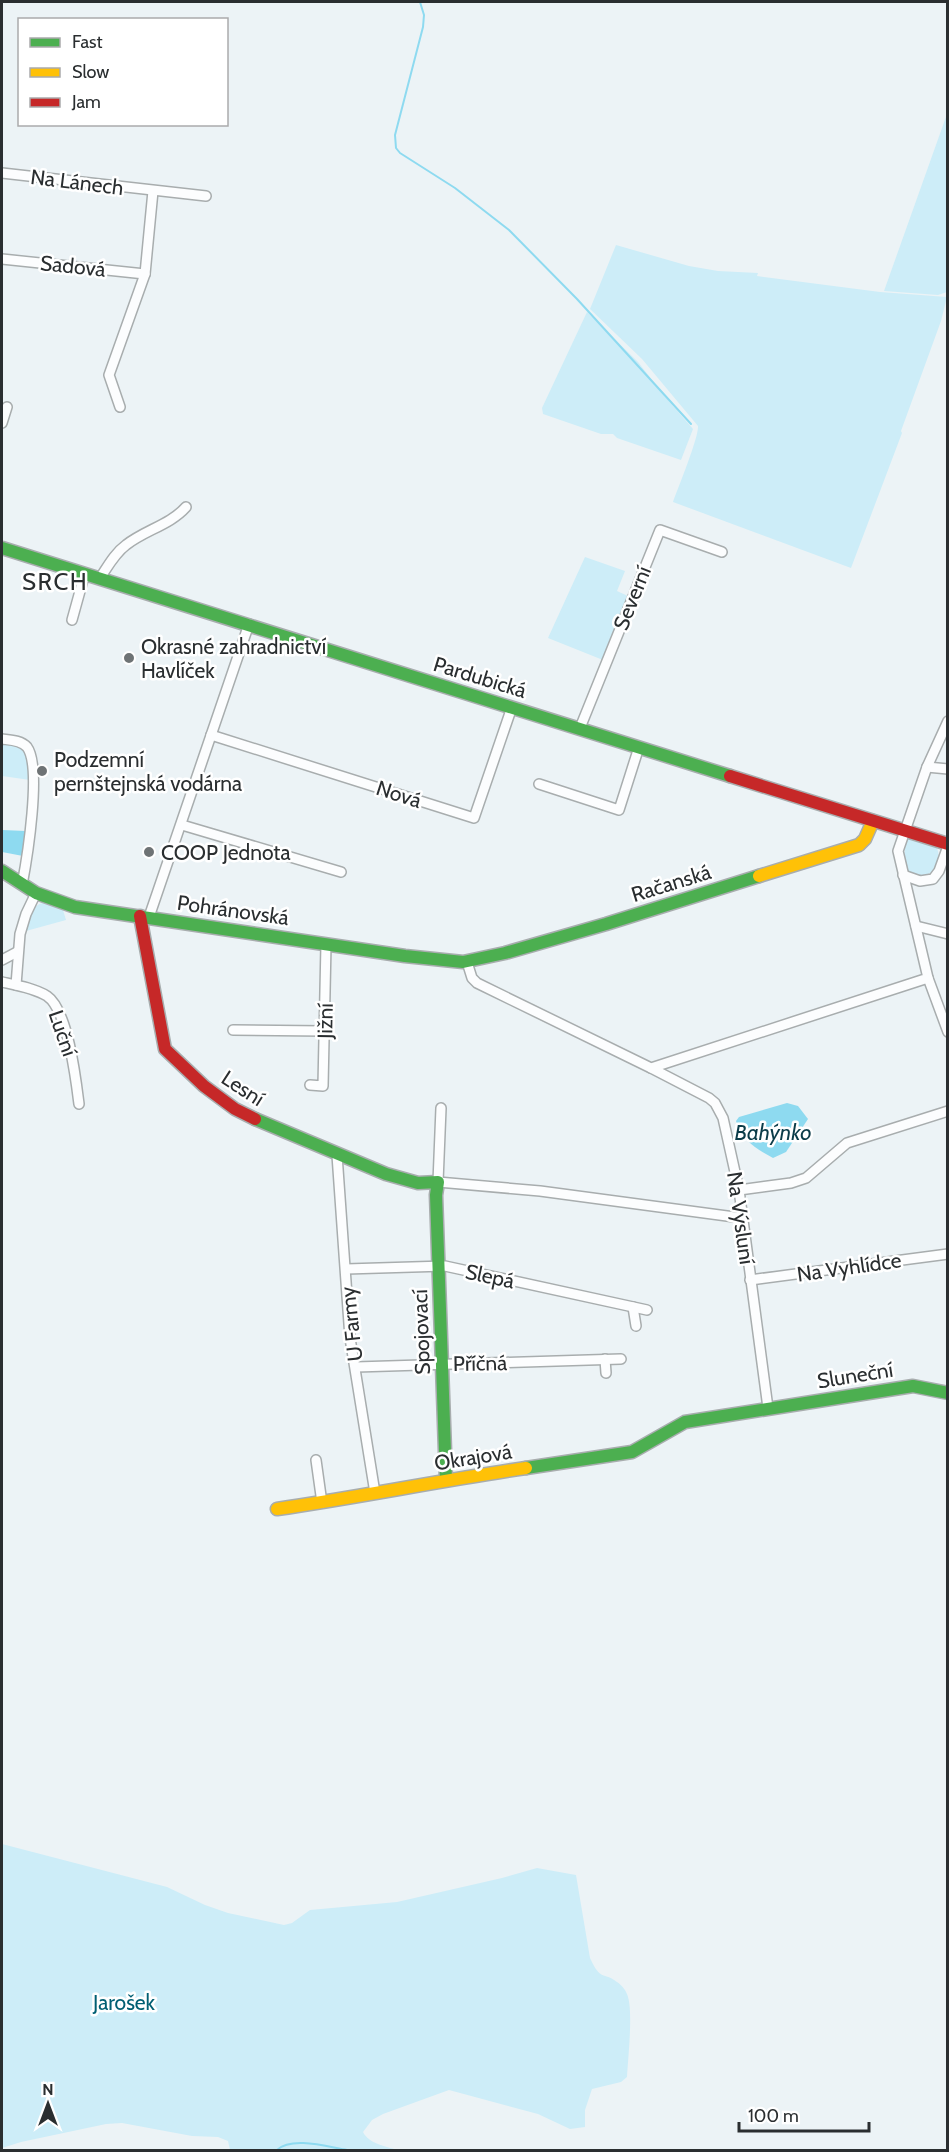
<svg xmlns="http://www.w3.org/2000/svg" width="949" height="2152" font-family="Cabin,sans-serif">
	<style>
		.green { fill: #cdedf8 }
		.water { fill: #8edaf0 }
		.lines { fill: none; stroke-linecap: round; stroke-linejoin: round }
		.stream { stroke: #8edaf0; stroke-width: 2 }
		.street-casing { stroke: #a8adae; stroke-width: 12 }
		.fast-casing { stroke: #a8adae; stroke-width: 15 }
		.slow-casing { stroke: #a8adae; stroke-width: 15 }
		.jam-casing { stroke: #a8adae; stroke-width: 15 }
		.street { stroke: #fcfdfe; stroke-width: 9 }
		.fast { stroke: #4caf50; stroke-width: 12 }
		.slow { stroke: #ffc107; stroke-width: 12 }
		.jam { stroke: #c62828; stroke-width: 12 }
		.poi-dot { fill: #6e7375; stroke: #fff; stroke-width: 2 }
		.labels { text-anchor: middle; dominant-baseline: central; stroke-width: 5; stroke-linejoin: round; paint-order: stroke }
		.street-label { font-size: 21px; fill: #2a2e30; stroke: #fff }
		.poi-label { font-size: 21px; fill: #2a2e30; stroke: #fff; text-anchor: start }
		.park-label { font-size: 21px; fill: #005f73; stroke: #fff }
		.water-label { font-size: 22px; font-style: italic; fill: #0b3c49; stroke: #fff }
		.quarter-label { font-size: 24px; letter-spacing: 1.5px; fill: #2a2e30; stroke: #fff }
	</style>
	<rect width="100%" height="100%" fill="#ecf3f6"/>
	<!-- green -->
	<g class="green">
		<path d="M947 114V292L938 295 884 291Z"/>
		<path d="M616 245 689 266 718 271 758 273 757 276 880 292 947 297 941 321 901 431 902 433 851 568 673 502C678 488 699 437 698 426L642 359 590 309Z"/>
		<path d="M587 312 638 362 666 398 693 429 681 460 617 438 613 434H601L543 414 542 408Z"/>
		<path d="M585 557 625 571 617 591 628 596 603 660 548 638Z"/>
		<path d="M2 742C30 746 27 755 30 780L2 776Z"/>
		<path d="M911 838 936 846C946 866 926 885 907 870L904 857 906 841Z"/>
		<path d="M43 903 63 910 66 920 26 931C28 920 31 905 43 903Z"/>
		<path d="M2 1844 167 1887 205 1905 228 1913 284 1925 292 1923 310 1910 397 1902 502 1878 537 1868 576 1875 590 1958C601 1982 603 1971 617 1982 622 1985 627 1992 628 1997 633 2014 628 2058 627 2077L621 2082 592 2089 585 2110V2127L570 2129 538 2114 449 2090 383 2114 372 2120 363 2132C369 2144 386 2146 397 2150H230L228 2141 218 2137 192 2136 122 2123 106 2124 21 2142 2 2148Z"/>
	</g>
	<!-- water -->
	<g class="water">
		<path d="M2 830 26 831 23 856 2 852Z"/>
		<path d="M787 1103 798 1106 808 1119 786 1152 773 1158C755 1148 743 1141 736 1121L739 1117Z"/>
	</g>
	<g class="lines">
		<!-- stream -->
		<g class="stream">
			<path d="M420 2 424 15 423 27 395 135 396 148 400 153 455 188 509 230 577 299 691 424"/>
			<path d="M277 2150C292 2136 328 2147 347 2150"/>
		</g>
		<!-- street casing -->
		<g class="street-casing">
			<g id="street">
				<path d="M2 173 206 196"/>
				<path d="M2 259 145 274"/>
				<path d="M120 407 109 375 145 274 153 191"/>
				<path d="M2 423 7 407"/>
				<path d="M100 578C108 566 115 553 126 545 145 530 170 525 186 507"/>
				<path d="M72 620 85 573"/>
				<path d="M580 728 660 530 722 552"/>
				<path d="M211 735 474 818 512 707"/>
				<path d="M2 739C10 740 21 740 27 747 42 767 27 859 22 885"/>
				<path d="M927 767 948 769"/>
				<path d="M539 784 619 810 639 747"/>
				<path d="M182 825 341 872"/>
				<path d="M903 875 920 881 933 879 939 871 948 846"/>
				<path d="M149 917 249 624"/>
				<path d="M916 926 948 934"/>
				<path d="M2 960 17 952"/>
				<path d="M467 962 472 978 477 983 651 1068 928 978 898 851 927 767 948 721"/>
				<path d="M928 978 948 1032"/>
				<path d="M2 982C16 985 34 988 47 996 68 1010 76 1080 79 1104"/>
				<path d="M16 985 20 934 26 914 36 893"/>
				<path d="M233 1030 324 1031"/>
				<path d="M651 1068 709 1098 715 1103 723 1118 739 1190 768 1408"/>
				<path d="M310 1085 323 1086 326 944"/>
				<path d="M441 1108 438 1182 540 1191 742 1218"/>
				<path d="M337 1155 350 1338 375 1493"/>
				<path d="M739 1190 791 1183 806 1178 847 1143 948 1111"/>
				<path d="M346 1269 445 1266 647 1310"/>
				<path d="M750 1280 948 1254"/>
				<path d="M633 1307 636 1326"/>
				<path d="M605 1359 606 1373"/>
				<path d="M356 1367 621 1359"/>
				<path d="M316 1460 322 1503"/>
			</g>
		</g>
		<!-- fast casing -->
		<g class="fast-casing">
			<g id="fast">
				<path d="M2 548 730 776"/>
				<path d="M2 871 36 893 75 907 405 956 463 962 505 953 606 924 759 876"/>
				<path d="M255 1119 386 1174 418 1183 438 1182 436 1195 446 1480"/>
				<path d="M526 1468 632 1452 685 1422 913 1386 948 1393"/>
			</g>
		</g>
		<!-- slow casing -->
		<g class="slow-casing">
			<g id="slow">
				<path d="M759 876 859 845 865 839 873 821"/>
				<path d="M277 1509C360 1497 443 1480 526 1468"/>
			</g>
		</g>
		<!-- jam casing -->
		<g class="jam-casing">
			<g id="jam">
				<path d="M730 776 948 844"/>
				<path d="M140 916 165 1049 204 1086 235 1109 255 1119"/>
			</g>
		</g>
		<!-- street -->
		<use href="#street" class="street"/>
		<!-- fast -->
		<use href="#fast" class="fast"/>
		<!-- slow -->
		<use href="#slow" class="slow"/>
		<!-- jam -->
		<use href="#jam" class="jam"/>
	</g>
	<!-- markers -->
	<g class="poi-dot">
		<circle cx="129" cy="658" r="6"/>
		<circle cx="42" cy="771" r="6"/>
		<circle cx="149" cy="852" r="6"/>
	</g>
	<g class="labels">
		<!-- street labels -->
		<g class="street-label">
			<text transform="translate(77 182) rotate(7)">Na Lánech</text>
			<text transform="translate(73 266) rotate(6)">Sadová</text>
			<text transform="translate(632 598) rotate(-68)">Severní</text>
			<text transform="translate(480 677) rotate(17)">Pardubická</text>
			<text transform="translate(399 794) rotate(18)">Nová</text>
			<text transform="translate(671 883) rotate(-17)">Račanská</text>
			<text transform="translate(233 910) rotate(8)">Pohránovská</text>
			<text transform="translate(325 1021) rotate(-89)">Jižní</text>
			<text transform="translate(63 1033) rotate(71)">Luční</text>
			<text transform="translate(243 1088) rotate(33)">Lesní</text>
			<text transform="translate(741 1218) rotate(82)">Na Výsluní</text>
			<text transform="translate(849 1267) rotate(-8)">Na Vyhlídce</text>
			<text transform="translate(490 1276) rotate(12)">Slepá</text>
			<text transform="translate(351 1324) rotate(-96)">U Farmy</text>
			<text transform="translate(421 1332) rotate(-92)">Spojovací</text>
			<text transform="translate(480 1363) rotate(-1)">Příčná</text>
			<text transform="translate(855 1375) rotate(-9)">Sluneční</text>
			<text transform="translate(473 1457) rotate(-9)">Okrajová</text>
		</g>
		<!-- poi labels -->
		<g class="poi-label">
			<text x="141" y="646">Okrasné zahradnictví<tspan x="141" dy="24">Havlíček</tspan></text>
			<text x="54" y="759">Podzemní<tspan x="54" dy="24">pernštejnská vodárna</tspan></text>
			<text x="161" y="852">COOP Jednota</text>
		</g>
		<!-- park labels -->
		<g class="park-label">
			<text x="124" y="2002">Jarošek</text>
		</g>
		<!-- water labels -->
		<g class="water-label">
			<text x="773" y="1132">Bahýnko</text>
		</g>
		<!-- quarter labels -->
		<g class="quarter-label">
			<text x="55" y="581">SRCH</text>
		</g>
	</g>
	<!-- border -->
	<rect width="949" height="2152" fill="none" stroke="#2a2e30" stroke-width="6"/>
	<!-- legend -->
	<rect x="18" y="18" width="210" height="108" fill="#ffffff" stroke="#aaabac" stroke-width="1.5"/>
	<rect x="30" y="38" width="30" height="9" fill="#4caf50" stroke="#aaabac" stroke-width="1.5"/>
	<text x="72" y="48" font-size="18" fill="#2a2e30">Fast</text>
	<rect x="30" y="68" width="30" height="9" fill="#ffc107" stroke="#aaabac" stroke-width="1.5"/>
	<text x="72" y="78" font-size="18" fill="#2a2e30">Slow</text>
	<rect x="30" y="98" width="30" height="9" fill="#c62828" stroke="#aaabac" stroke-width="1.5"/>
	<text x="72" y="108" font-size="18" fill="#2a2e30">Jam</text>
	<!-- north arrow -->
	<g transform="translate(48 2104)" stroke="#ffffff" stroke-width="4.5" paint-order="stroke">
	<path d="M0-4.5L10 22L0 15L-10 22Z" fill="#2a2e30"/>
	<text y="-9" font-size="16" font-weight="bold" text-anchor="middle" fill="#2a2e30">N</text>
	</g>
	<!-- scale -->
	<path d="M739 2122v9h130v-9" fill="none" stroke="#2a2e30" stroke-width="3"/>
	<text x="748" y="2122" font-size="18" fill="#2a2e30" stroke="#ffffff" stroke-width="4.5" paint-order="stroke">100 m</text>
</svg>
